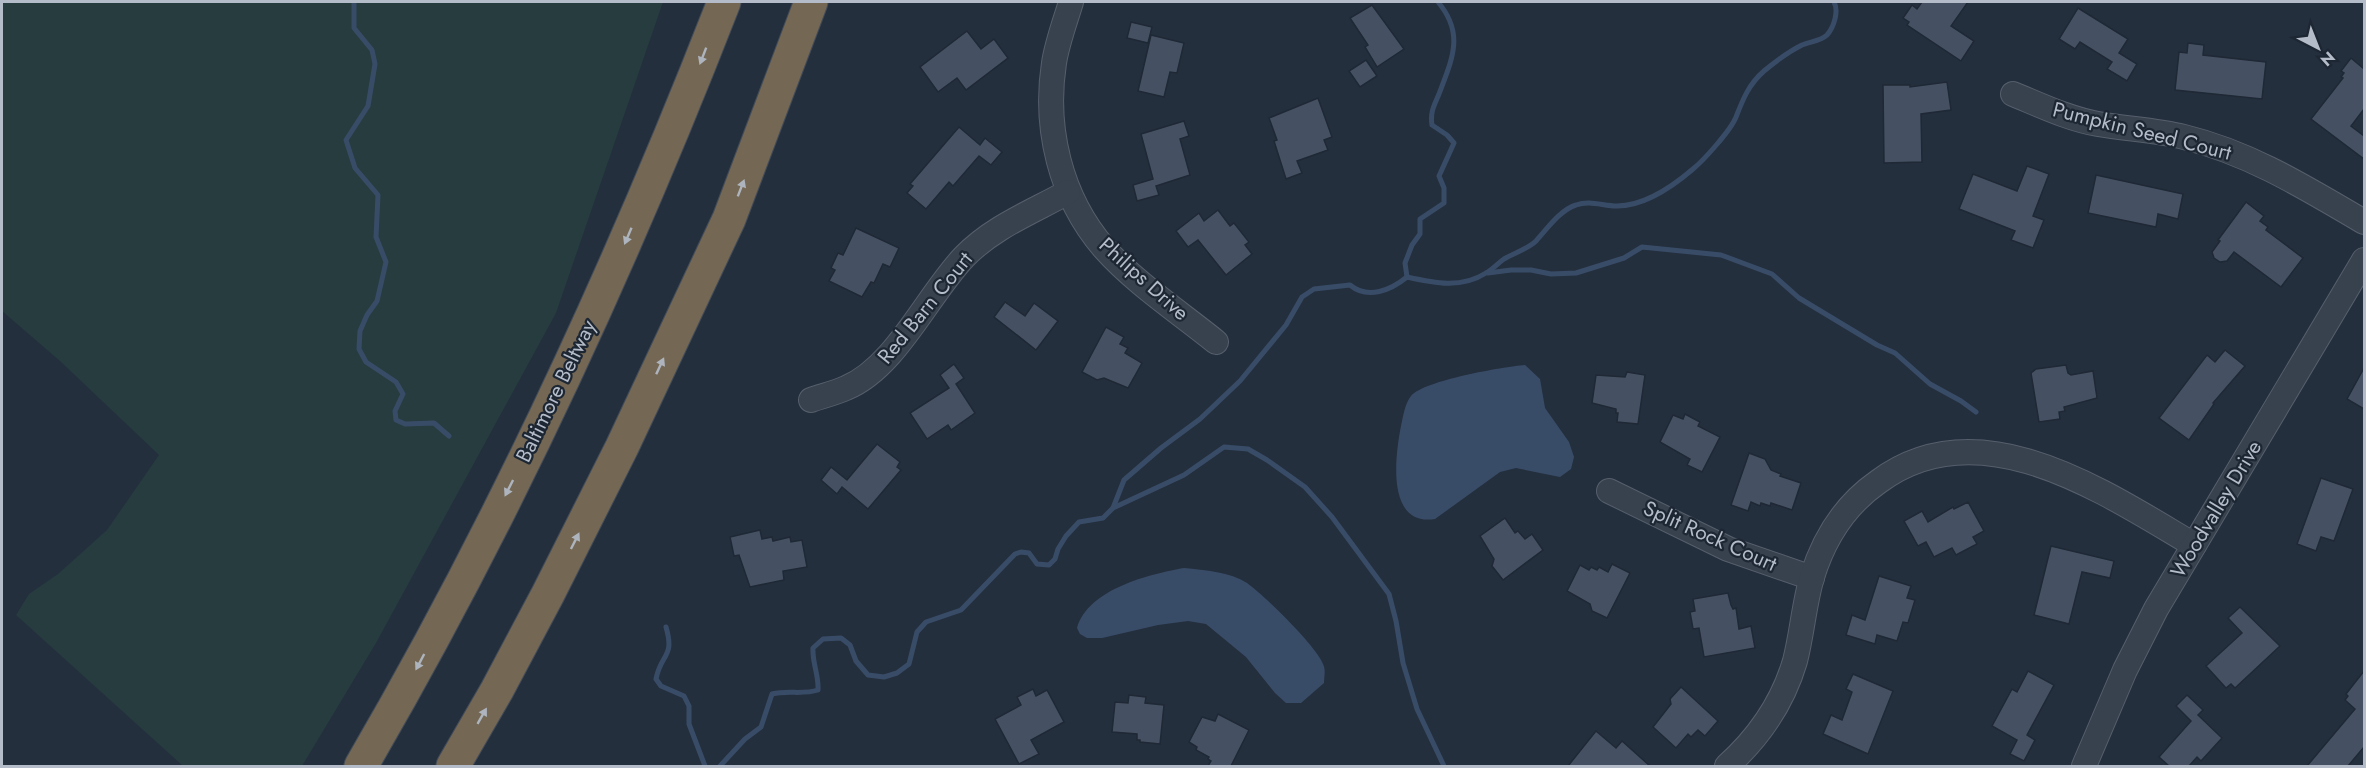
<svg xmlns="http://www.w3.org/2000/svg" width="2366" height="768" font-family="Jost,sans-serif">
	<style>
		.green { fill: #263c3f }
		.water { fill: #394c67 }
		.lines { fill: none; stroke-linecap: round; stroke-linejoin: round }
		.stream { stroke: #394c67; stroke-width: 5 }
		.building { fill: #455162; stroke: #1f2835; stroke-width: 1.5 }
		.minor-casing { stroke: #565f6c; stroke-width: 26 }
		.highway-casing { stroke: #434c59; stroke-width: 35 }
		.minor { stroke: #38414e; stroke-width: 24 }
		.highway { stroke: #746855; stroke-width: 33 }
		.oneway { fill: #aeb4bd }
		.labels { text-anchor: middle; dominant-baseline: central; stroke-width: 4.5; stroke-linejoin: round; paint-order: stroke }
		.street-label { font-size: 21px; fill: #b4bcc9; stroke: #1d2633 }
	</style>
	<rect width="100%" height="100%" fill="#242f3e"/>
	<!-- green -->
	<path class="green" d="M2 2H663L556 313 376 643 302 766H183L16 615 29 594 58 574 107 530 159 455 60 361 2 311Z"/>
	<!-- water -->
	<g class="water">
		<path d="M1525 365 1540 379 1545 408 1569 442 1574 457 1571 469 1560 477 1516 468 1500 472 1435 519C1386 527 1395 456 1401 426 1403 417 1405 403 1411 396 1425 380 1503 367 1525 365Z"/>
		<path d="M1184 568C1205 570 1230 572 1247 583 1264 595 1317 647 1323 664 1326 670 1324 677 1324 683L1301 703H1286L1275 693 1246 657 1206 624 1188 621 1158 625 1102 638H1087L1080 634 1077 628C1088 589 1150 574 1184 568Z"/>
	</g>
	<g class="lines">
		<!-- stream -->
		<g class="stream">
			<path d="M354 2V28L372 50 375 64 368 106 346 140 355 168 378 195 376 237 386 262 377 301 367 315 360 331 359 349 366 362 396 382 403 394 395 411 396 420 405 424 434 423 449 436"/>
			<path d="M1488 273 1511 270H1531L1551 274 1576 273 1624 258 1642 247 1721 255 1772 274 1799 298 1877 345 1895 353 1930 384 1961 401 1976 412"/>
			<path d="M1407 277 1405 263 1412 245 1420 234V219L1444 203V188L1439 176 1454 143 1447 135 1432 125C1430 112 1434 106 1439 94 1452 59 1465 34 1438 2"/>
			<path d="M1113 508 1184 475 1224 447 1248 449 1267 460 1305 487 1332 517 1389 594 1396 621 1403 663 1417 709 1444 766"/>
			<path d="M666 627C675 658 661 653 656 679L661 686 684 696 689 706V724L705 766"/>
			<path d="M720 766 745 739 761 727 772 694C788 690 803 695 818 690 819 675 812 663 813 648L823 639 841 638 850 645 856 661 868 675 884 677 897 673 909 664 917 632 926 622 961 610 1015 554 1021 552 1029 553 1037 564 1049 565 1055 559 1058 549 1066 536 1079 522 1103 518 1113 508 1124 480 1161 448 1200 419 1240 381 1286 325 1302 297 1314 289 1350 285C1368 300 1391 290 1407 277 1434 283 1461 289 1486 273 1493 269 1498 263 1504 259 1514 253 1528 249 1536 241 1547 229 1560 210 1576 205 1590 200 1603 206 1617 206 1645 206 1672 187 1693 169 1704 160 1731 130 1736 117 1743 99 1749 84 1764 71 1776 61 1788 52 1802 45 1809 42 1821 41 1827 35 1834 27 1839 11 1834 2"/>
		</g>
	</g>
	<!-- building -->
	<g class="building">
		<path d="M1922 2H1968L1951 26 1974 41 1961 61 1907 25 1909 22 1903 18 1912 5 1917 9Z"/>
		<path d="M1372 5 1404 49 1377 67 1365 47 1368 45 1350 18Z"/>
		<path d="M2078 8 2128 39 2119 53 2137 64 2127 81 2107 69 2112 62 2080 42 2075 49 2059 39Z"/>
		<path d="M1131 22 1152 27 1148 43 1127 38Z"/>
		<path d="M967 31 981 49 994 39 1008 58 966 90 957 78 938 92 920 67Z"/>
		<path d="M1151 35 1184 43 1177 73 1170 72 1164 97 1138 91Z"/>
		<path d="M2188 43 2204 45 2203 55 2266 62 2262 99 2175 90 2179 52 2187 53Z"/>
		<path d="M2351 58 2364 69V109L2351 126 2364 136V159L2311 119 2343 78 2341 77 2344 73 2341 71Z"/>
		<path d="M1366 60 1377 76 1360 87 1349 71Z"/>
		<path d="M1947 82 1951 110 1921 114 1922 162 1884 163 1883 85H1910V87Z"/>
		<path d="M1318 98 1332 137 1324 140 1328 150 1297 161 1302 173 1286 179 1274 141 1277 140 1269 118Z"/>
		<path d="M1184 121 1189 136 1180 139 1190 175 1156 186 1159 195 1137 201 1133 185 1153 179 1141 134Z"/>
		<path d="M959 127 980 145 985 138 1002 152 991 165 979 156 953 186 949 182 926 209 907 193 913 186 910 184Z"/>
		<path d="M2027 166 2049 174 2033 216 2044 220 2033 248 2011 240 2015 231 1959 209 1973 174 2017 191Z"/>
		<path d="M2096 175 2183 194 2178 219 2158 214 2156 227 2088 213Z"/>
		<path d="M2246 202 2264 216 2260 221 2268 227 2266 230 2303 258 2281 287 2234 252 2227 261 2220 262 2214 258 2212 252 2220 241 2218 240Z"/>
		<path d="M1218 210 1230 226 1234 223 1249 242 1245 245 1252 254 1226 275 1198 240 1188 247 1176 231 1199 213 1204 221Z"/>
		<path d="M856 228 899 248 890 267 883 264 874 283 871 282 862 297 829 281 835 270 831 268 838 253 843 255Z"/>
		<path d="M1005 302 1025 316 1034 303 1058 321 1036 350 994 317Z"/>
		<path d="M1106 327 1124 337 1120 344 1128 348 1125 353 1142 363 1128 388 1104 378 1097 380 1082 372Z"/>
		<path d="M2225 350 2245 366 2213 403 2214 404 2189 440 2159 418 2207 355 2215 362Z"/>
		<path d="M954 364 964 378 956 384 975 413 951 430 948 425 927 439 910 413 949 388 940 375Z"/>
		<path d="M2066 365 2068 373 2071 375 2093 371 2097 398 2064 407 2065 411 2059 412 2060 419 2039 422 2031 373 2036 369Z"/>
		<path d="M2364 368V409L2347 399Z"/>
		<path d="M1627 372 1645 375 1638 424 1617 422 1618 413H1616V409L1592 403 1596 375 1625 377Z"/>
		<path d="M1685 414 1700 422 1698 426 1720 437 1702 472 1687 465 1690 459 1660 442 1673 415 1683 419Z"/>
		<path d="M877 444 900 462 897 467 901 470 868 509 842 487 837 494 821 480 831 467 847 480Z"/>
		<path d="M1749 453 1765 459 1771 470 1781 474 1780 476 1801 483 1792 510 1771 503 1770 506 1761 503 1760 506 1751 502 1748 511 1731 505Z"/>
		<path d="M2321 478 2353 489 2334 541 2321 537 2316 551 2297 544Z"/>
		<path d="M1968 502 1984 531 1973 537 1977 544 1956 555 1952 548 1934 557 1926 542 1918 546 1904 521 1922 511 1928 522 1953 507 1954 509Z"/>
		<path d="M1505 518 1515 533 1518 531 1525 539 1532 534 1543 550 1503 580 1492 566 1494 559 1480 536Z"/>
		<path d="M760 530 762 539 772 537 773 541 790 537 791 542 802 540 807 567 783 571 784 580 750 587 739 555 734 556 730 537Z"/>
		<path d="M2051 546 2114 561 2110 578 2082 572 2069 624 2034 615Z"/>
		<path d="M1612 564 1630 573 1607 618 1592 611 1590 604 1567 591 1580 565 1589 570 1591 567 1597 570 1599 567 1608 572Z"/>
		<path d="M1879 576 1911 586 1907 598 1915 600 1908 623 1903 622 1897 641 1877 635 1875 644 1846 635 1852 615 1865 620Z"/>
		<path d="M1728 593 1731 605 1733 609 1736 608 1739 629 1751 626 1755 648 1704 657 1699 628 1693 629 1690 612 1695 611 1693 599Z"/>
		<path d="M2240 607 2280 646 2235 688 2231 684 2226 688 2206 666 2242 633 2228 618Z"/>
		<path d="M2028 671 2054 685 2027 735 2035 740 2024 761 2010 754 2017 740 1992 726 2012 689 2017 692Z"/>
		<path d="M2364 671V747L2348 766H2307L2355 709 2345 700 2348 696 2346 694Z"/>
		<path d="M1853 674 1893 691 1868 754 1823 734 1831 715 1842 720 1852 692 1846 689Z"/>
		<path d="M1681 687 1718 721 1705 736 1698 730 1691 737 1688 734 1676 748 1653 727 1671 704 1670 699Z"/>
		<path d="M1033 689 1036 696 1047 690 1064 722 1031 740 1039 754 1019 764 995 719 1021 705 1017 697Z"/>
		<path d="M1129 695 1146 697 1145 703 1164 705 1160 744 1140 742V740H1137V734L1112 732 1115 702 1128 703Z"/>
		<path d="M2187 695 2203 710 2198 715 2222 738 2201 761 2197 757 2189 766H2169L2159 757 2191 721 2176 706Z"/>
		<path d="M1218 714 1249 730 1231 766H1208L1211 761 1208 759 1209 757 1196 750 1197 747 1189 742 1202 717 1215 721Z"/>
		<path d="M1596 731 1616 748 1622 741 1650 766H1568Z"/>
	</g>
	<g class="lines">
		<!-- minor casing -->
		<g class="minor-casing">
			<g id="minor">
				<path d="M1071 2C1065 22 1057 43 1054 63 1044 128 1060 197 1104 248 1135 283 1179 312 1216 342"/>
				<path d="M2013 94C2040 105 2069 119 2098 124 2127 129 2156 130 2184 137 2250 153 2306 188 2364 222"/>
				<path d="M811 400C822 396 835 393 846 388 895 368 927 296 964 257 993 227 1032 212 1068 192"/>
				<path d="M1609 491 1728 549 1812 578"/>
				<path d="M1727 766C1758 738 1783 702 1795 661 1802 634 1804 604 1812 577 1824 538 1845 505 1878 482 1979 406 2104 492 2194 545"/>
				<path d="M2084 766 2125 670 2156 609 2364 260"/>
			</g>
		</g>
		<!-- highway casing -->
		<g class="highway-casing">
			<g id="highway">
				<path d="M361 766C503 523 622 264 724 2"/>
				<path d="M453 766 497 690 548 594 622 447 729 219 811 2"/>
			</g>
		</g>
		<!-- minor -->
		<use href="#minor" class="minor"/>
		<!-- highway -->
		<use href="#highway" class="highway"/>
	</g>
	<!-- one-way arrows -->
	<defs><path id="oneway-solid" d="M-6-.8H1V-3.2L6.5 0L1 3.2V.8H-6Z" transform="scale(1.5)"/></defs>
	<g class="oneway">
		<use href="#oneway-solid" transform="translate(703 56) rotate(111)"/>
		<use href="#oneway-solid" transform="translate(741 188) rotate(-69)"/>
		<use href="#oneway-solid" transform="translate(628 236) rotate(113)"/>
		<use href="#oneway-solid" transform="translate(660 366) rotate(-65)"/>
		<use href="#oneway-solid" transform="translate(509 488) rotate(117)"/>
		<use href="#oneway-solid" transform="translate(575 541) rotate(-63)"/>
		<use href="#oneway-solid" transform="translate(420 662) rotate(118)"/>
		<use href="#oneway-solid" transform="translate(482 716) rotate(-60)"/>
	</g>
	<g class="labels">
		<!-- street labels -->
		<g class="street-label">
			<text transform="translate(2142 131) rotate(14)">Pumpkin Seed Court</text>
			<text transform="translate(1144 279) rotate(42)">Philips Drive</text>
			<text transform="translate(925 308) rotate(-51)">Red Barn Court</text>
			<text transform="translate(556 391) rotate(-64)">Baltimore Beltway</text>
			<text transform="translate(2216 509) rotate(-59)">Woodvalley Drive</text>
			<text transform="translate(1710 536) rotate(24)">Split Rock Court</text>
		</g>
	</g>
	<!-- border -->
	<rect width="2366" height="768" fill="none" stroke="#b4bcc9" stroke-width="6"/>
	<!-- north arrow -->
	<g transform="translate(2318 48) rotate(138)" stroke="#1d2633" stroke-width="4.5" paint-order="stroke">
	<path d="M0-4.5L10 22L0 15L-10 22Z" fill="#b4bcc9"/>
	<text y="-9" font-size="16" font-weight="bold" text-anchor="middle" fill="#b4bcc9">N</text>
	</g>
</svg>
